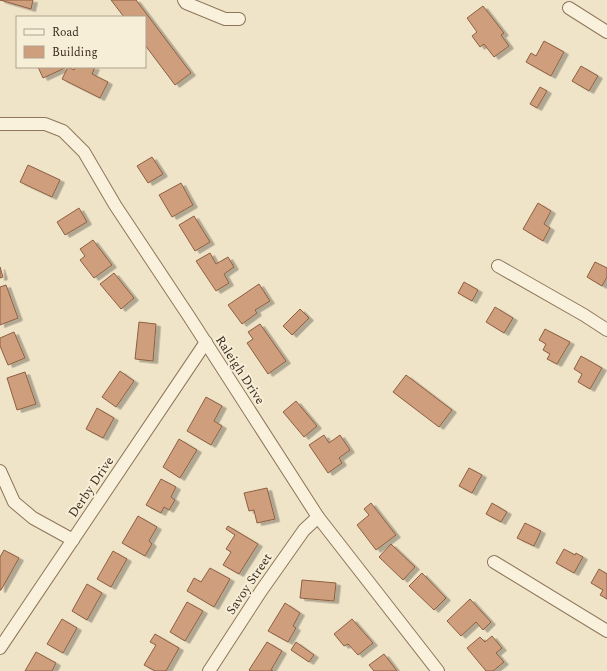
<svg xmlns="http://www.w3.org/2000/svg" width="607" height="671" font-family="Spectral,serif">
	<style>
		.building { fill: #cf9f7d; stroke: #8d5f41; filter: url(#shadow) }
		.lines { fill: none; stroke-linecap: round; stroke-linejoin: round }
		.minor-casing { stroke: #8d765c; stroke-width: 14 }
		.minor { stroke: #faf1dc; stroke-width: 12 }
		.labels { text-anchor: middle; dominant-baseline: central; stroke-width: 4; stroke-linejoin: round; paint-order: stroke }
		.street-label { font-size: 13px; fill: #3d2e20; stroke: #f7eed8 }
	</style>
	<defs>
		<filter id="shadow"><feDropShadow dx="4.5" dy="2.5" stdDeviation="0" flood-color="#0004"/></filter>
	</defs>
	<rect width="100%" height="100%" fill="#f0e4c8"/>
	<!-- building -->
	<g class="building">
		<path d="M0 0H33L31 9Z"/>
		<path d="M111 0H136L191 73 175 85 145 45V17H124Z"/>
		<path d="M483 6 504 33 501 35 509 46 494 57 484 44 480 47 472 36 477 32 467 18Z"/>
		<path d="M544 41 564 52 551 76 526 62 531 53 536 56Z"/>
		<path d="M581 66 598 76 589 91 572 81Z"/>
		<path d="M38 67H65V68L43 78Z"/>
		<path d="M68 67 74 70 75 67H95L92 74 108 82 100 98 62 79Z"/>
		<path d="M540 87 547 91 537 108 530 104Z"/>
		<path d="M152 157 163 174 148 183 137 166Z"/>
		<path d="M28 165 60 180 52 197 20 182Z"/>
		<path d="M181 183 193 205 172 217 159 195Z"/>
		<path d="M538 203 551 211 544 224 550 228 543 241 523 229Z"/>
		<path d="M79 208 87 222 65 235 57 222Z"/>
		<path d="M194 216 210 242 195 251 179 225Z"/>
		<path d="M93 240 112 265 94 278 80 260 85 256 80 249Z"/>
		<path d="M210 253 216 264 228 257 234 267 224 274 229 283 216 291 196 261Z"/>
		<path d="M595 262 607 268V277L602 286 587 277Z"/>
		<path d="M0 267 3 277 0 278Z"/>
		<path d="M114 273 134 298 121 309 100 284Z"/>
		<path d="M464 282 478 290 472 301 458 293Z"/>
		<path d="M259 284 270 301 255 310 257 313 242 324 228 305Z"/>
		<path d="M6 285 18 318 0 325V287Z"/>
		<path d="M495 307 513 318 504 333 486 322Z"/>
		<path d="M300 309 309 318 292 335 283 326Z"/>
		<path d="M139 322 156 324 153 361 135 359Z"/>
		<path d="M260 324 286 361 268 374 247 343 253 339 248 332Z"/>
		<path d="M545 329 570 342 557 364 547 359 550 354 543 350 546 344 539 340Z"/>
		<path d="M14 332 25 358 8 365 0 346V338Z"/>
		<path d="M581 356 602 368 590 389 578 382 582 374 574 369Z"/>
		<path d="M120 371 134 381 116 407 102 397Z"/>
		<path d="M25 372 36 404 17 410 7 378Z"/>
		<path d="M406 375 452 410 439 427 393 392Z"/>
		<path d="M206 397 222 406 214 421 222 426 211 445 187 431Z"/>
		<path d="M296 401 317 426 304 437 283 412Z"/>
		<path d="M97 408 114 418 103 438 86 429Z"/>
		<path d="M324 435 329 443 340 435 350 450 339 458 342 463 328 473 309 445Z"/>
		<path d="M179 439 197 450 180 478 163 467Z"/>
		<path d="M469 468 482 475 472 493 459 486Z"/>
		<path d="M161 479 176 487 171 497 175 500 169 510 164 507 161 513 146 505Z"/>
		<path d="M267 488 275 519 257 523 254 510 249 511 244 493Z"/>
		<path d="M371 503 396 535 376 550 357 525 369 515 364 509Z"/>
		<path d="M492 503 507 512 501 522 486 514Z"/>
		<path d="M138 516 157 527 149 541 152 544 145 556 122 543Z"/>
		<path d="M525 523 541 531 534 546 517 538Z"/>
		<path d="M228 526 258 544 239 574 223 565 231 552 226 549 235 535 226 529Z"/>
		<path d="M391 544 415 567 403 580 379 557Z"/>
		<path d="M564 549 575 555 576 553 583 557 574 573 556 563Z"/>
		<path d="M4 550 19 558 1 590H0V557Z"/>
		<path d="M113 551 127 559 111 587 97 579Z"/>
		<path d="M210 568 230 579 214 607 187 591 194 578 201 582Z"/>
		<path d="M599 569 607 574V599L600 595 603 590 591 583Z"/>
		<path d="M422 573 446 598 434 610 409 586Z"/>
		<path d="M302 580 336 583 334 601 300 598Z"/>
		<path d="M87 584 102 593 87 620 72 611Z"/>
		<path d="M470 599 491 622 483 630 476 622 461 636 447 621Z"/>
		<path d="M187 602 203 611 185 641 170 632Z"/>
		<path d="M285 603 300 613 293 626 296 628 288 642 268 631Z"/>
		<path d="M62 619 77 628 63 653 47 644Z"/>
		<path d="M352 619 373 643 358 655 348 644 344 646 334 634Z"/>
		<path d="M155 634 179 648 166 671H155L144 665 156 645 150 642Z"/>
		<path d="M492 636 502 648 496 653 504 662 493 671H486L467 648 480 637 485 642Z"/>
		<path d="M267 642 282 651 271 670 273 671H250L249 670Z"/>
		<path d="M296 642 314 655 309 662 291 650Z"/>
		<path d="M36 652 56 663 52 671H25Z"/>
		<path d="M384 654 397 671H374L369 665Z"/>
	</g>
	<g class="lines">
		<!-- minor casing -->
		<g class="minor-casing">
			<g id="minor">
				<path d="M184 0 186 3 225 19H239"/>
				<path d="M569 8 607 32"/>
				<path d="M0 124H45L63 131 84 152 115 205 190 318 318 517 438 671"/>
				<path d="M498 266 584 315 607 330"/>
				<path d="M0 471 14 502 33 518 73 540"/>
				<path d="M494 562 607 631"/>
				<path d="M0 648 206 342"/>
				<path d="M209 671 261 591 304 530 318 517"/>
			</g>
		</g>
		<!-- minor -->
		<use href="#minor" class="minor"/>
	</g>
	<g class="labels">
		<!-- street labels -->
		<g class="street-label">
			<text transform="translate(240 370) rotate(57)">Raleigh Drive</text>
			<text transform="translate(91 487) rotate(-56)">Derby Drive</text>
			<text transform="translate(249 584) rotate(-56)">Savoy Street</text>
		</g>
	</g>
	<!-- legend -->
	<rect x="16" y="16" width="130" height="52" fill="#f7eed8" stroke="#ada18e"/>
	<rect x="24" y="29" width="20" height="6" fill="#faf1dc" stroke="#ada18e"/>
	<text x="52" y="36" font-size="12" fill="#3d2e20">Road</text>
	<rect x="24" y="46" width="20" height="12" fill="#cf9f7d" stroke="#ada18e"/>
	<text x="52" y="56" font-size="12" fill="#3d2e20">Building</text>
</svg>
